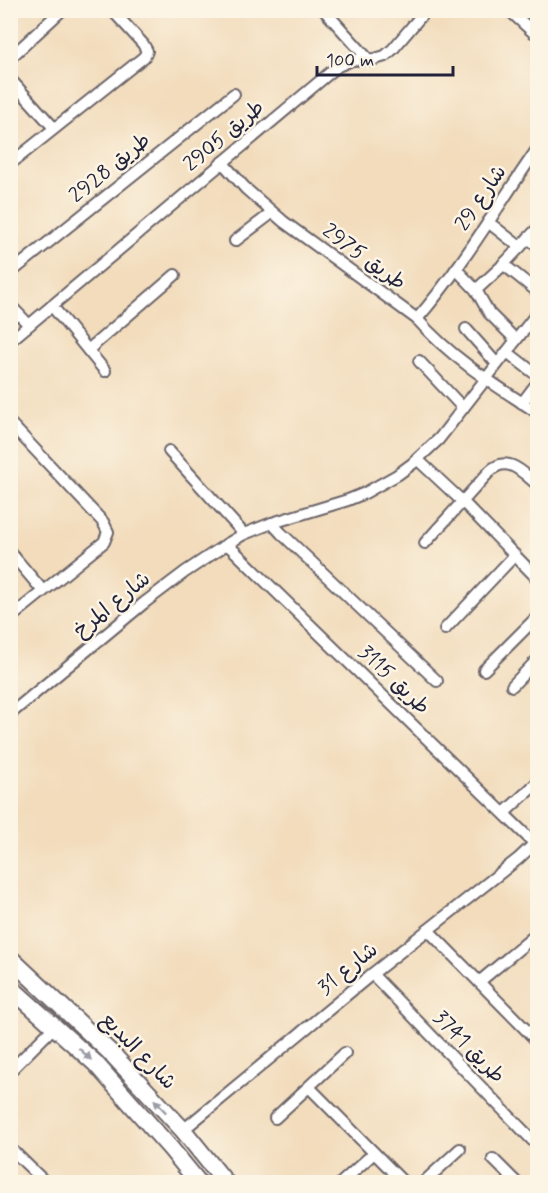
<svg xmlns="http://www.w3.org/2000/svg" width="548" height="1193" font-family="Mynerve,'Playpen Sans Arabic',sans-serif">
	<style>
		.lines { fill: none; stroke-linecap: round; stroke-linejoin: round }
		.street-casing { stroke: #6b6368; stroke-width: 14 }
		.primary-casing { stroke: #6b6368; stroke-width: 20 }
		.street { stroke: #fff; stroke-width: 10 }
		.primary { stroke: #fff; stroke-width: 16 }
		.oneway { fill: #9c9ca7 }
		.labels { text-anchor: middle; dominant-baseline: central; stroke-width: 5; stroke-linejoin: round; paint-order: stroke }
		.street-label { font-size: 21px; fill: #22223b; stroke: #fcf5e5 }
	</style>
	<rect width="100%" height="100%" fill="#fcf5e5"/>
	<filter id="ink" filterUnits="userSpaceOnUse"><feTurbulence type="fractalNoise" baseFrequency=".0167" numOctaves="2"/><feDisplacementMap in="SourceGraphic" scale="12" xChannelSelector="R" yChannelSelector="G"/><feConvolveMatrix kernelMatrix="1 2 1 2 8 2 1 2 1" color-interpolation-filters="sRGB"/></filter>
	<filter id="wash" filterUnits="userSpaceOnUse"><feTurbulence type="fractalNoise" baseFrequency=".008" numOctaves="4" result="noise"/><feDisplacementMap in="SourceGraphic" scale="24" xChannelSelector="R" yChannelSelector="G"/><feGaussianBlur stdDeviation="1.35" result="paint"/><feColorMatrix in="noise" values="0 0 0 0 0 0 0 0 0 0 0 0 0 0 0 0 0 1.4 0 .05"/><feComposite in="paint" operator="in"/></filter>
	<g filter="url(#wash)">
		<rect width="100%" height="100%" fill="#f2dcbc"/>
	</g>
	<g filter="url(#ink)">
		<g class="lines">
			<!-- street casing -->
			<g class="street-casing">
				<g id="street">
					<path d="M324 10 369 60"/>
					<path d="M509 10 533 32 538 34"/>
					<path d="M10 58 62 10"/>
					<path d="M10 79 54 128"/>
					<path d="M222 162 246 189 284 222 417 319C451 358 495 385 538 413"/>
					<path d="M10 164 144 57 147 51 143 44 112 10"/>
					<path d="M488 222 520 247"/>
					<path d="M528 238 538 246"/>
					<path d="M235 241 272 213"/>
					<path d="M503 264 538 292"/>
					<path d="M456 269 476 290 489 313 516 340"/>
					<path d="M10 273 234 94"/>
					<path d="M476 290 501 267 538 228"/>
					<path d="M10 305 29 325"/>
					<path d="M52 306 105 371"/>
					<path d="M417 319C463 266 498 205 538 148"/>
					<path d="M466 329 497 364"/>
					<path d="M10 341 338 66 352 60 375 59 385 56 393 49 426 10"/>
					<path d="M88 350 175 275"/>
					<path d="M507 352 538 376"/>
					<path d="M419 361 463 408"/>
					<path d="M522 403 538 382"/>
					<path d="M10 423 103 522 108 532 104 542 10 618"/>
					<path d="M169 451 244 534"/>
					<path d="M418 460 463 502 535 576"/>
					<path d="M272 523 281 533 437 681"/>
					<path d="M425 543 490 471C508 454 523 473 538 485"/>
					<path d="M227 544 534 843"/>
					<path d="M10 552 43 591"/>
					<path d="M445 629 515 555"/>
					<path d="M484 670 538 616"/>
					<path d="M512 686 538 659"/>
					<path d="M10 714 144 603 185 572 227 544 244 534 272 523 348 500 365 493 397 475 412 464 439 439 538 312"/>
					<path d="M504 813 538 782"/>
					<path d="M428 930 538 1042"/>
					<path d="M372 974 538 1146"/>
					<path d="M479 982 538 933"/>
					<path d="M10 1071 55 1026"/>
					<path d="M309 1087 403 1182"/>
					<path d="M275 1118 345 1053"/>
					<path d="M183 1130 372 974 518 859 538 840"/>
					<path d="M10 1148 45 1182"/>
					<path d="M493 1159 516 1182"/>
					<path d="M342 1182 374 1153"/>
					<path d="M424 1182 460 1149"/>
				</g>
			</g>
			<!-- primary casing -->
			<g class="primary-casing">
				<g id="primary">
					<path d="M10 958 112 1054 183 1130 225 1182"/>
					<path d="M10 987 95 1063 171 1149 198 1182"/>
				</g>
			</g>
			<!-- street -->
			<use href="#street" class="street"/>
			<!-- primary -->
			<use href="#primary" class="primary"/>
		</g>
		<!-- one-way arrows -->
		<defs><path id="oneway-solid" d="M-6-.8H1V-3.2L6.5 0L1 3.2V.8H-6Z" transform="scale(1.5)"/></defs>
		<g class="oneway">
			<use href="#oneway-solid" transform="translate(85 1054) rotate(43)"/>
			<use href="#oneway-solid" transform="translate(160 1106) rotate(-133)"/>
		</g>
	</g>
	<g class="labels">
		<!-- street labels -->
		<g class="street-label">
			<text transform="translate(224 136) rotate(-40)">طريق 2905</text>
			<text transform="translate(110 168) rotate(-39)">طريق 2928</text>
			<text transform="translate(481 198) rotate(-56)">شارع 29</text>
			<text transform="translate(364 257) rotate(36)">طريق 2975</text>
			<text transform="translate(112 605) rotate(-39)">شارع المرخ</text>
			<text transform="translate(394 680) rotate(44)">طريق 3115</text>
			<text transform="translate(348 969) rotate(-39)">شارع 31</text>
			<text transform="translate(469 1047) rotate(46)">طريق 3741</text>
			<text transform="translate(138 1051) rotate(46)">شارع البديع</text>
		</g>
	</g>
	<!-- margin -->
	<rect width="548" height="1193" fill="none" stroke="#fcf5e5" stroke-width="36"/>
	<!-- scale -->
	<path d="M317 66v9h136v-9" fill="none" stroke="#22223b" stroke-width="3"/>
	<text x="326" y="66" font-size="18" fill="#22223b" stroke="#fcf5e5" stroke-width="4.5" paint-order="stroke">100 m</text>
</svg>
